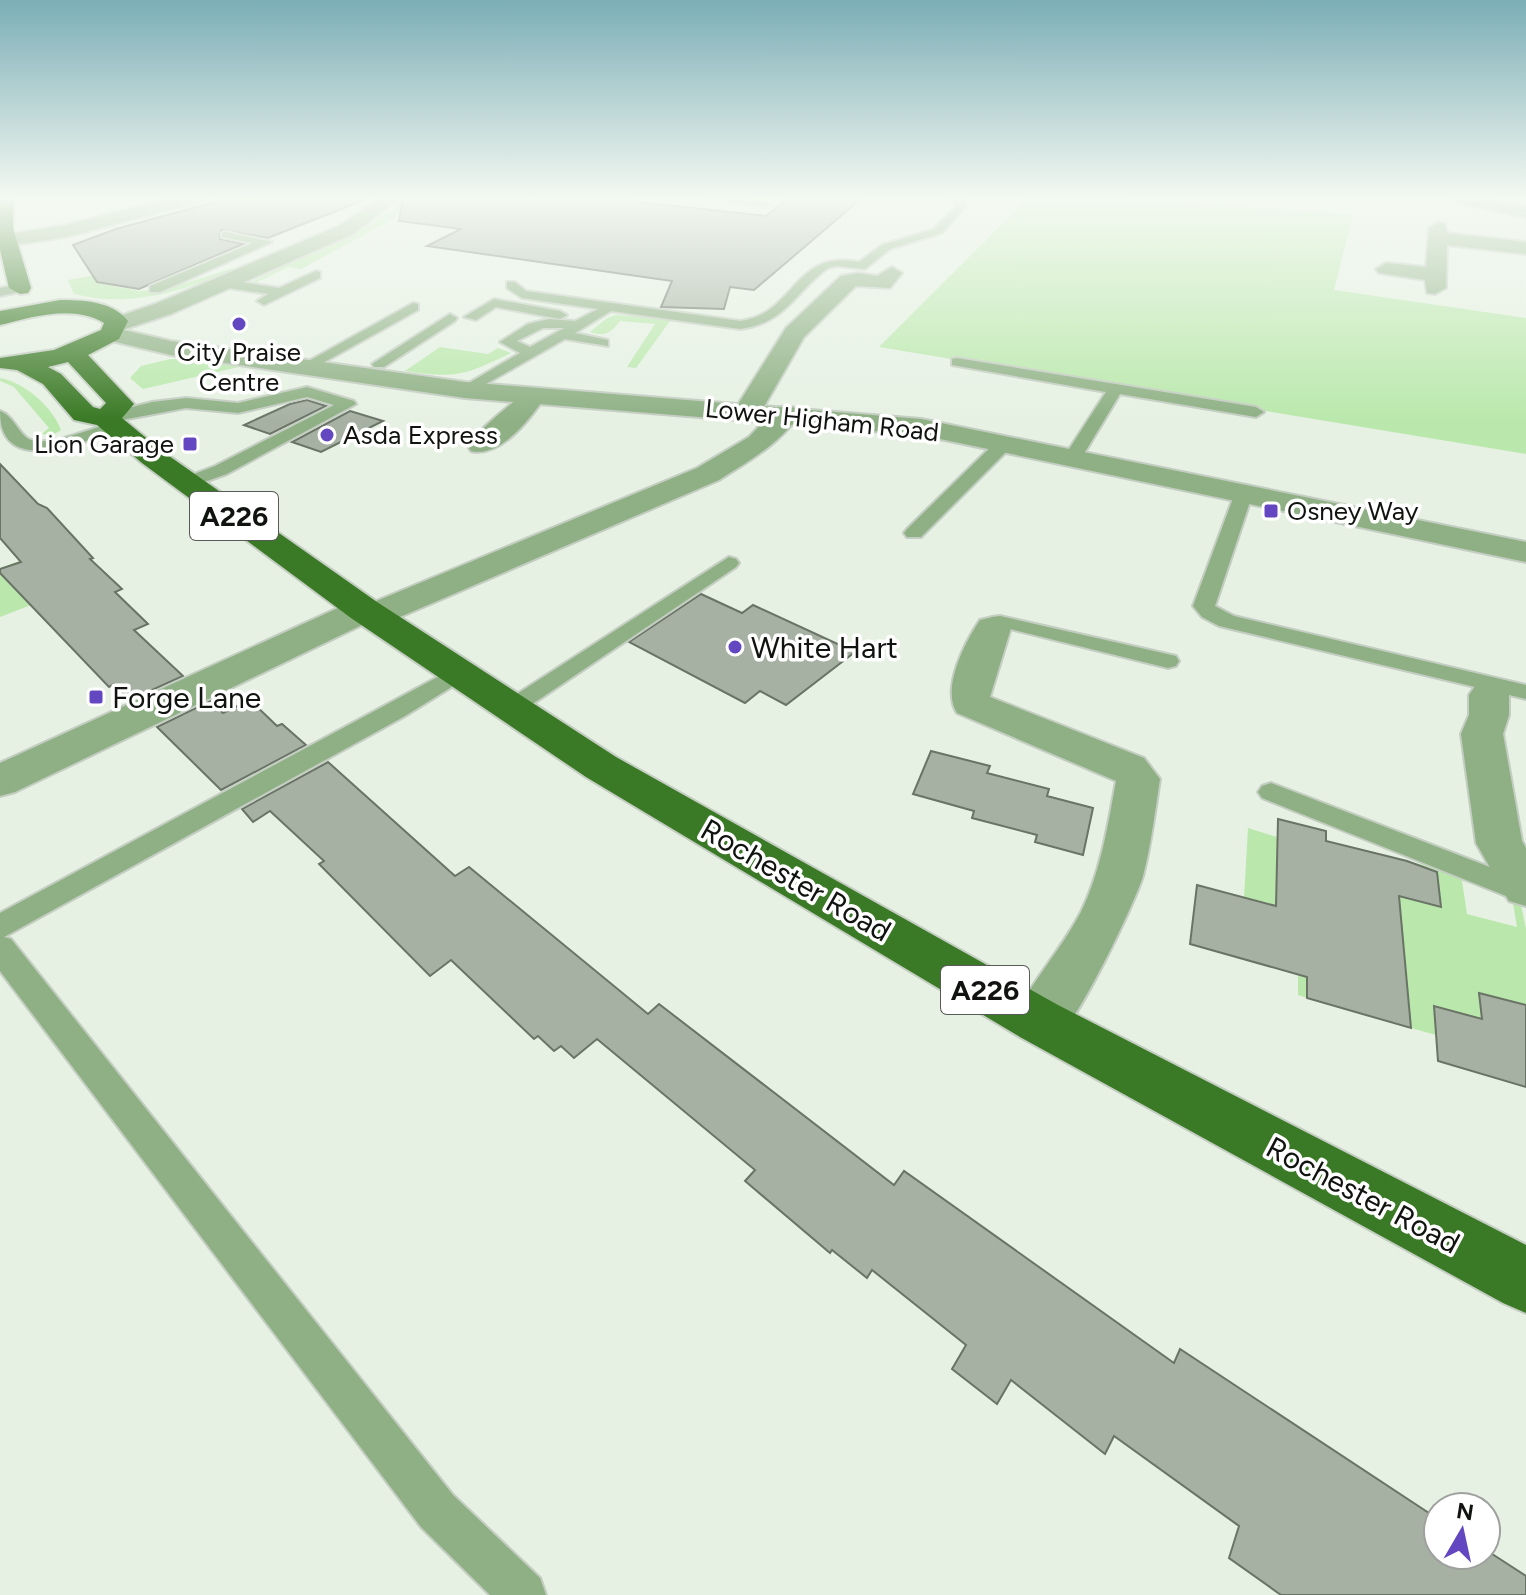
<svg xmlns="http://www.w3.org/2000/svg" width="1526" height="1595" font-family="Figtree,sans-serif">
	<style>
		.green { fill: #bae8ac }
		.building { fill: #a6b1a3; stroke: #697366; stroke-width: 2 }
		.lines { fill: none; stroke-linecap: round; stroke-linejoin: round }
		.service-casing { stroke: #c4cdc1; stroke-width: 4 }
		.minor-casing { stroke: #c4cdc1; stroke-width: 4 }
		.tertiary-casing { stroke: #c4cdc1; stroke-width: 4 }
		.primary-casing { stroke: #c4cdc1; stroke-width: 4 }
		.service { fill: #8eb084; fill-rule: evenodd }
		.minor { fill: #8eb084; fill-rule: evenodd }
		.tertiary { fill: #8eb084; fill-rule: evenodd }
		.primary { fill: #3a7925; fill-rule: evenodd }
		.poi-dot { fill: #6347c0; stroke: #fff; stroke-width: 3 }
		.labels { text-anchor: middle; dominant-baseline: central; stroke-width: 7; stroke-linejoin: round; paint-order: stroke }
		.far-poi-label { font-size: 26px; fill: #10130f; stroke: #fff; text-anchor: start }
		.far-street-label { font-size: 26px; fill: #10130f; stroke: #fff }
		.shield { fill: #fff; stroke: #585a57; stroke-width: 2 }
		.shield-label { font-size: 28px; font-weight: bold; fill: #10130f }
		.poi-label { font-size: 30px; fill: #10130f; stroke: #fff; text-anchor: start }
		.street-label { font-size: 30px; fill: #10130f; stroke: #fff }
	</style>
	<rect width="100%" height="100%" fill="#e6f1e3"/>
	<!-- green -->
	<g class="green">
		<path d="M410 198H426L396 212 397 216 388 222 301 269 288 267 251 285 247 284 357 232Z"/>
		<path d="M1028 198H1113L1353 215 1334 290 1526 318V454L879 347Z"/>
		<path d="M233 268H235C184 292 130 308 74 294L68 280 96 275 104 280 98 283 139 291 167 289Z"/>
		<path d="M616 315 674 319 670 321 636 368 627 367 655 324 620 321C611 333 604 337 590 332L607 318Z"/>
		<path d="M440 347 488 354 498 348 511 353C465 375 457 379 405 371Z"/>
		<path d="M170 359H194L239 367 143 389 130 378 141 366Z"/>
		<path d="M0 378C25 382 53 408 61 430L53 435 42 434 49 428 14 387 0 381Z"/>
		<path d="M19 561 31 605 0 617V568Z"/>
		<path d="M1248 828 1277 837V846L1409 890 1407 861 1461 874 1467 914 1517 927 1513 903 1521 905 1526 929V1032L1517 1003 1480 993 1482 1019 1434 1006 1436 1035 1411 1028 1404 948 1357 935H1307V998L1298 995V975L1288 972 1289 915 1244 898Z"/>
	</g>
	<!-- building -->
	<g class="building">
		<path d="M229 198 364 200 268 238 221 230 220 239 243 244 139 289 97 282 73 245 116 229Z"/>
		<path d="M403 198H505L539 202 546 198H603L766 216 789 198H862L754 290 730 287 724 309 661 307 672 281 427 246 461 229 399 221Z"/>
		<path d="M307 400 326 406 270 434 244 425 290 404Z"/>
		<path d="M350 411 383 421 321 452 292 442Z"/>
		<path d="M0 464 38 504 47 508 93 558 90 559 122 589 115 592 148 624 134 630 183 676 130 700 114 684 109 687 0 573V569L21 562 0 538Z"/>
		<path d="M701 594 742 613 753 605 855 652 786 705 760 691 745 703 629 642Z"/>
		<path d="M250 700 277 726 282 724 306 745 221 790 157 727 210 701 223 713Z"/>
		<path d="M931 751 990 766 987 773 1049 789 1047 796 1093 808 1083 855 1035 842 1037 835 972 818 974 811 913 794Z"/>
		<path d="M328 762 455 876 469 867 648 1014 659 1004 894 1185 904 1171 1174 1363 1180 1349 1438 1519V1555H1486V1550L1526 1576V1595H1281L1229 1558 1239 1526 1114 1436 1105 1454 1011 1380 997 1404 952 1369 966 1345 872 1270 867 1278 832 1250 830 1253 745 1181 755 1170 597 1039 574 1058 561 1046 554 1051 538 1036 534 1039 451 960 430 976 319 864 324 861 270 811 253 822 242 809Z"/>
		<path d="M1278 819 1326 831V841L1407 861 1437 872 1441 907 1399 896 1411 1028 1307 998V977L1190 944 1197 885 1276 906Z"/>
		<path d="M1479 993 1526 1005V1087L1438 1061 1434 1006 1482 1019Z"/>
	</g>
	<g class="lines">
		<!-- service casing -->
		<g class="service-casing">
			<g id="service">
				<path d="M702 198H736L771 204 766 207Z"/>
				<path d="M945 198 965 199 966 207 942 233 890 249 865 269 837 266 828 268C794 293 786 323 740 329L611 311 575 333 608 340V346L565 339 470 393H460L457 390 520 353 500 342 528 324 549 319 575 321 598 309 522 298 507 288V282H515L526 291 740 321C796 314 793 249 859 262L882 245 934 229 956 206V203ZM543 328H564L530 347 517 341Z"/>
				<path d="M226 232 272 242 160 292H150V286L253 243 222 237V233Z"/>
				<path d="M316 271 320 272V278L264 305 257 301 268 294 222 287 216 283 222 279 279 288Z"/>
				<path d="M20 284 26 288 25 291 0 296V288Z"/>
				<path d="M494 299 560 311 567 315 560 319 496 307 476 320 464 317Z"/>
				<path d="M413 303 418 304V310L310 370 305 371 298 367Z"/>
				<path d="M450 314 457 318 455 321 384 367H374L372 364Z"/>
				<path d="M957 358 1256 407 1264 412 1256 417 1120 394 1082 457 1073 462 1064 457 1106 392 952 365V359Z"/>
				<path d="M307 387 354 401 356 404 227 474 187 488 178 483 181 479 215 466 334 405 307 397 238 413 186 408 106 423 98 418 100 415 152 402 186 398 238 403Z"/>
				<path d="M0 411C12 415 17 430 27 438 42 450 95 427 114 422L122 427 120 430C83 441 0 479 0 411Z"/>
				<path d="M1005 438 1011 439 1013 443 1011 447 921 537H907L904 533 907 529 999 439Z"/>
				<path d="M1244 488 1253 493 1215 606 1234 616 1526 685V699L1219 626 1202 617 1193 606 1235 493Z"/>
				<path d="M729 557 736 559 739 563 736 567 519 713H503L499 708 503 703Z"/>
				<path d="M1000 616 1176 656 1179 661 1176 666 1168 668 1010 629 993 634 985 633 982 628 992 617Z"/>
				<path d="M458 666 466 668 469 673 466 678 405 716 4 937 11 939 453 1495 540 1578 546 1595H490L421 1527 0 971V913Z"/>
				<path d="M1271 783 1526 881V904L1262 798 1258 792 1262 786Z"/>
			</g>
		</g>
		<!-- minor casing -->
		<g class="minor-casing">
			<g id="minor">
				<path d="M173 198H202L199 202 66 237 7 246 0 244V236L65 225Z"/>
				<path d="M380 198H400L353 234 171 314 116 332 108 330 104 325 108 320 155 304 339 226Z"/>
				<path d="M1450 198H1484L1526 207V217L1453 202Z"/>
				<path d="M1438 222 1445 224 1447 233 1526 242V254L1447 245 1446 288 1435 294 1427 293 1425 280 1379 273 1376 269 1386 263 1426 267 1429 228Z"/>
				<path d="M892 267 902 273 890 288 856 286 804 337 758 417H738L734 411 786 328 841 276 858 273 877 276Z"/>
				<path d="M532 389 541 391 545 397C530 419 500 458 471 451L467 445C473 436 524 391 532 389Z"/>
				<path d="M786 406 796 408 800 414C778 445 749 461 719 480L386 623 373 626 364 624 15 792 0 796V763L351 602 364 599 374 602 697 468 749 437 776 408Z"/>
				<path d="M993 617 1006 620 1011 628 990 697 1144 758 1160 779C1155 812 1151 845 1143 876 1135 903 1075 1028 1055 1039 1042 1046 1033 1042 1020 1037L1012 1021C1031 982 1061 950 1081 912 1101 871 1108 825 1116 781L957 713C941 689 965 642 980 620Z"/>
				<path d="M1489 682 1503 686 1509 695V715L1503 734 1522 841 1526 848V906L1509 901 1476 843 1461 734 1469 715V695L1475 686Z"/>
			</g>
		</g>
		<!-- tertiary casing -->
		<g class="tertiary-casing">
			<path id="tertiary" d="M111 327 171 341 465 382 921 419 1526 542V562L921 435 465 398 171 355 103 339 99 334 103 329Z"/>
		</g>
		<!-- primary casing -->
		<g class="primary-casing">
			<g id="primary">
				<path d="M0 198H14L13 228 31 288 28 293 20 294 9 288 0 250Z"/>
				<path d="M60 300C82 300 113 301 128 321L119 339 88 355 134 404 122 418 162 451 377 602 616 757 1058 1005 1526 1245V1313L1503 1303 1020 1037 586 777 351 618 142 463 97 425 74 420 43 384 17 370 0 368V358L54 350 101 330 104 323C74 304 31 317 0 325V311ZM68 362 106 403 100 409 93 407 61 374 48 367Z"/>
			</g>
		</g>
		<!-- service -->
		<use href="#service" class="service"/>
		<!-- minor -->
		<use href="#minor" class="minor"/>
		<!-- tertiary -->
		<use href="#tertiary" class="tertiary"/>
		<!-- primary -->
		<use href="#primary" class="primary"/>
	</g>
	<!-- sky -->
	<linearGradient id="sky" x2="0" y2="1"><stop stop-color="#7baeb6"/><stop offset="0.47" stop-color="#f4f9f2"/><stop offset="1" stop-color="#f4f9f2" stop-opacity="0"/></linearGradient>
	<rect width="1526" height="421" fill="url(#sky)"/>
	<!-- markers -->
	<g class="poi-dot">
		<circle cx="239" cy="324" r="8"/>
		<circle cx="327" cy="435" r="8"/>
		<rect x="182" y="436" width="16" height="16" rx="4"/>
		<rect x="1263" y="503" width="16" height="16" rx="4"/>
		<circle cx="735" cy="647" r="8"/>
		<rect x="88" y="689" width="16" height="16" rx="4"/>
	</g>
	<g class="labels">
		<!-- far-poi labels -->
		<g class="far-poi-label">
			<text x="239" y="352" text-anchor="middle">City Praise<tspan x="239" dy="30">Centre</tspan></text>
			<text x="343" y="435">Asda Express</text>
			<text x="174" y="444" text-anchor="end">Lion Garage</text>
			<text x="1287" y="511">Osney Way</text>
		</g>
		<!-- far-street labels -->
		<g class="far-street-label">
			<text transform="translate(822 420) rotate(6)">Lower Higham Road</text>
		</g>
		<!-- shield labels -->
		<g class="shield">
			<rect x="190" y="492" width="88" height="48" rx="6"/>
			<rect x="941" y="966" width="88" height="48" rx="6"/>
		</g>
		<g class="shield-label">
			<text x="234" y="516">A226</text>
			<text x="985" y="990">A226</text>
		</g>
		<!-- poi labels -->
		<g class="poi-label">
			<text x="751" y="647">White Hart</text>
			<text x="112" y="697">Forge Lane</text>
		</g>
		<!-- street labels -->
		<g class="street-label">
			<text transform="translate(796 880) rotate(30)">Rochester Road</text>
			<text transform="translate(1363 1195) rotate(28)">Rochester Road</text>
		</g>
	</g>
	<!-- north arrow -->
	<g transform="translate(1462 1531) rotate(9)"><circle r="38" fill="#ffffff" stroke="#9fa19f" stroke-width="2"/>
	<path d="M0-6L14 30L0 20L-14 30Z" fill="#6347c0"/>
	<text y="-12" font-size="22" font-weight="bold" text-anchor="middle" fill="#10130f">N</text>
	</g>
</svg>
